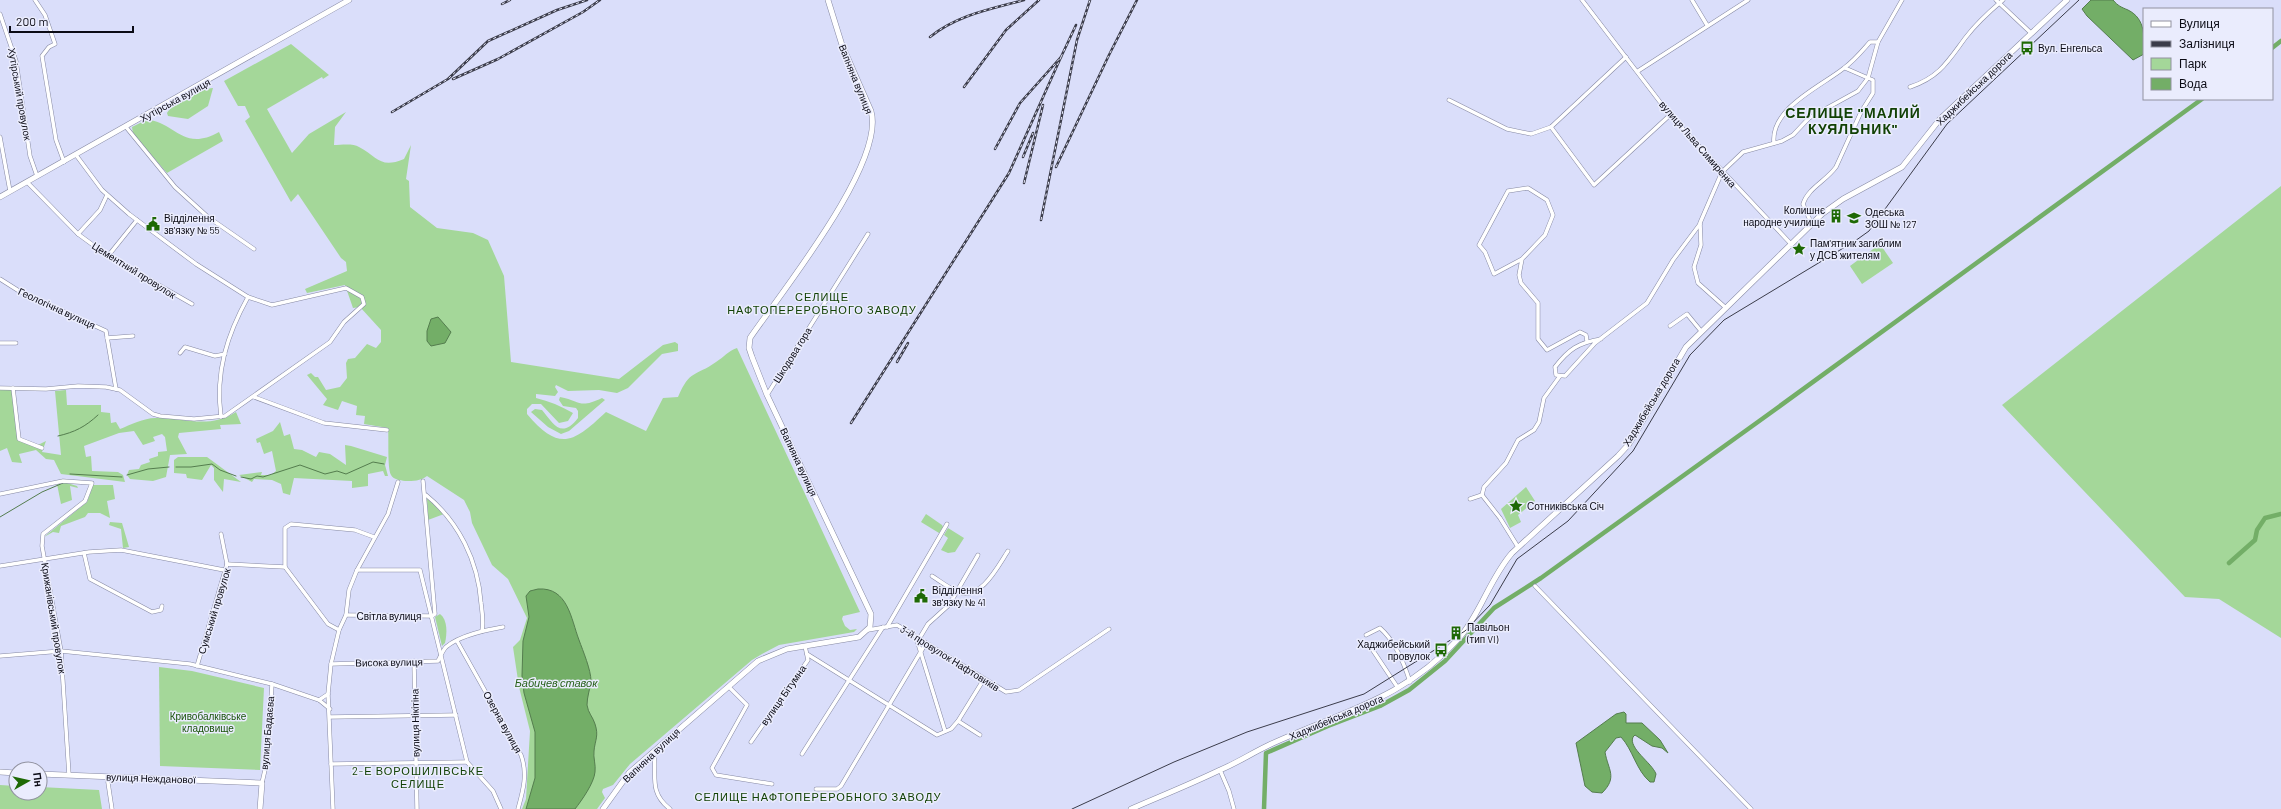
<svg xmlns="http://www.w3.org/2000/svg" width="2281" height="809" font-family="Barlow,sans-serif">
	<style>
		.green { fill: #a4d799 }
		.water { fill: #73ae67; stroke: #547d4e }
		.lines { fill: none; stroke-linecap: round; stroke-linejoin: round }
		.stream { stroke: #547d4e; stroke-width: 1 }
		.canal { stroke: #73ae67; stroke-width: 4.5 }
		.street-casing { stroke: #8689a3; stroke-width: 4.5 }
		.secondary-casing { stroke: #8689a3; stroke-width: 6 }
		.street { stroke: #fff; stroke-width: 3.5 }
		.secondary { stroke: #fff; stroke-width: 5 }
		.tram { stroke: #3b3c4a; stroke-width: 1 }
		.rail-casing { stroke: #3b3c4a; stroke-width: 2.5 }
		.rail { stroke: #eaecfd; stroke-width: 1; stroke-dasharray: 3; stroke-linecap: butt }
		.labels { text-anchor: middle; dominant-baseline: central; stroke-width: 3; stroke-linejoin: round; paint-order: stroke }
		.poi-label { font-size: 10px; fill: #0b0b15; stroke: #eaecfd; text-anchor: start }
		.street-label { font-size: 10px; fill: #0b0b15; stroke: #eaecfd }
		.park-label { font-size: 10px; fill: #195309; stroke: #eaecfd }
		.neighbourhood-label { font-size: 11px; letter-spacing: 1px; fill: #124105; stroke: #eaecfd }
		.water-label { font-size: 11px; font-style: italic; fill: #28611b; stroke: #eaecfd }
		.district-label { font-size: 14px; font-weight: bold; letter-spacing: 1px; fill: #124105; stroke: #eaecfd }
	</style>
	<rect width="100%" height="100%" fill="#dadefa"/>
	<!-- green -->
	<g class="green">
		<path d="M291 44 329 75 323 79 322 77 267 109 292 153 309 134 346 112 335 127 334 145C341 145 353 143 359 147 378 157 380 169 404 159L411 145 406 179 409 181 410 207 437 228 473 233 488 240 504 276 511 362 619 379 663 345 675 342 678 344V351L662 354 628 388 617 393 599 390 568 391 556 385 555 387 558 392 555 396 536 394V398C549 401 561 406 573 413L568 421 559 423 541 404H532L527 409V414C560 453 574 442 606 412L646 431 663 398 678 397C690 369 695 377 716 362 724 357 728 351 737 348L860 612 843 616 842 619 845 626 850 630 857 629 854 632 779 645 762 654 752 660 630 764 613 785 603 789 602 792 605 798 597 809H522L526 799 530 731 519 687 513 647 520 640 527 618 508 579 492 565 472 523 470 512 464 500 427 476C420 481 414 481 405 481 400 480 394 480 391 475 387 469 389 437 388 428L364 424 365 416 356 415 357 406 342 401 338 410 323 405 327 399 307 375 311 373 315 377H318L326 390 340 387 347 378 346 363 348 359 355 358 367 344 376 348 381 342V330L360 307 353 308 345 285 307 293 305 289 347 271 346 262 341 258 298 194 291 202 245 121 250 117 245 106H238L224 81Z"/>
		<path d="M213 88 208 106 188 119 168 116 167 113C173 103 201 89 213 88Z"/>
		<path d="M146 120C174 120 182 153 219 132L223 141 167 173 133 134 132 127Z"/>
		<path d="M2281 186V638L2219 599 2185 597 2002 405Z"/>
		<path d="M1880 244 1893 263 1862 284 1850 266Z"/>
		<path d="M0 389H12L18 440 38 445 46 441 42 452 61 455 55 391 66 390 67 405H101V412L110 413 111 423 116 422 120 429C130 425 144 418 155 418 183 417 208 430 236 412L241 424 220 425 221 429 179 433 178 437 187 454 170 455 166 477 153 481 130 479 127 475 129 470 139 469 141 465 150 462 149 459 158 456V452L167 451 165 437 162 434 153 437 155 441 143 445 134 431 119 433 84 446 86 457 91 456 92 471 118 472 123 475 125 482 61 474 54 460 46 459 36 450 19 454 22 463 12 462 7 448 0 451Z"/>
		<path d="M560 397C581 401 579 409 602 398L605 400 569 431 561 434 548 427 531 412 535 409 542 410C553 423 561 440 578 418V411L576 408 563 406 559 400Z"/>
		<path d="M280 422 284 436 290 434 294 449 302 450 316 457 319 452 330 454 346 465 345 445 351 446 387 457 385 465 388 476H385L383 471 368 474V486L352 488V481L294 478 290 495 283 493 281 484 272 480 254 479 252 482 239 475 262 472 261 475H271L276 471 272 451 264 454 260 442 257 443 256 439 273 431Z"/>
		<path d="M178 457H207L241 482 224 479 223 492 214 480V468L211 465 202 480 187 478 186 474 174 473V460Z"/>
		<path d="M64 482 77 486 78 488 70 486 72 500 61 504 57 484Z"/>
		<path d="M93 485H113L115 499 107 501 110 518 100 513H88L85 517 61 526 59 533 53 532 44 537 87 502Z"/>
		<path d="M1526 487 1535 501 1518 515 1521 522 1510 528 1501 509Z"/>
		<path d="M427 498 444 514 428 520Z"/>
		<path d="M926 514 942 525 943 527 939 533 921 522Z"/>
		<path d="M110 522 122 523 129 547 123 548 121 529 109 525Z"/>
		<path d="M948 528 964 538 955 552 948 553 941 550 948 538 944 535Z"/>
		<path d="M440 614C448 620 447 634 445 643L442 646 435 617Z"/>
		<path d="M159 667 192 671 264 688 260 770 160 766Z"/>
		<path d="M0 785 16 786V793H40V787L99 790 102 809H0Z"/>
	</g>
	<!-- water -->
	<g class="water">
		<path d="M2091 0H2113C2118 6 2121 7 2128 10 2146 19 2144 37 2144 54L2133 60 2087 16 2082 9Z"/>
		<path d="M438 317 451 332 445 343 431 346 427 341V331L431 319Z"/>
		<path d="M538 589C568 587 571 619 579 640 583 651 591 670 591 681 590 689 587 697 587 705 588 713 593 717 595 724 599 736 595 740 594 751 593 757 596 765 595 772 594 783 582 800 575 809H526L535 778V732L524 693 522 676 523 641 529 617 526 596 530 591Z"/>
		<path d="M1624 712 1626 714V723H1642L1660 740 1668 753 1662 748 1652 746 1635 735 1633 737C1628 748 1652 763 1656 774L1654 782H1650C1636 770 1633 750 1621 737L1616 738 1605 752C1608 770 1618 777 1602 793L1592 792 1585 786 1576 743 1616 714Z"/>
	</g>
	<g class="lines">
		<!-- stream -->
		<g class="stream">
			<path d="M58 436C75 432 85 427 98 415"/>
			<path d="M176 467H191L212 464 220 470 236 476"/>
			<path d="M70 474 122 477"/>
			<path d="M127 475 148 469 169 467"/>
			<path d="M241 477 251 479 257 476 263 477 300 465 325 474 337 471 346 474 373 462 384 464"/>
			<path d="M0 517 42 492 63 483"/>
		</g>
		<!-- canal -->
		<g class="canal">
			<path d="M2272 48 2281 41"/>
			<path d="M2229 563 2255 540 2257 530 2265 518 2281 514"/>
			<path d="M1264 809 1266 753 1328 726 1380 706 1409 690 1445 661 1494 608 1541 578 1762 419 2202 99"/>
		</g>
		<!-- street casing -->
		<g class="street-casing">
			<g id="street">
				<path d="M35 0 45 15 55 44 49 47 42 56 56 140 64 162"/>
				<path d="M1582 0 1670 115 1791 244"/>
				<path d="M1692 0 1707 25"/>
				<path d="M1996 0 2031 33"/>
				<path d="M0 14 16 61 30 156 37 176"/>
				<path d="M1638 71 1748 0"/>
				<path d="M1910 87C1940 77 1948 61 1966 37 1976 24 1990 11 2003 0"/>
				<path d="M1449 100 1507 129 1531 134 1551 127 1626 57"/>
				<path d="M126 127 175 187 208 217 254 249"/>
				<path d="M1551 127 1594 185 1670 115"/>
				<path d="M0 137 10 191"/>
				<path d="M1774 143C1770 108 1822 86 1844 68 1854 61 1862 51 1870 42H1878L1902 0"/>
				<path d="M27 182 78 234 108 256 192 304"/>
				<path d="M1812 225 1803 204C1808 188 1826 181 1836 167L1861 112 1873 93V80L1868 78 1878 42"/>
				<path d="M78 234 100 210 107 195"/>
				<path d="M108 256 137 220"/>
				<path d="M1522 259 1494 274 1485 252 1479 245 1508 191 1528 188 1547 200 1553 215 1545 235 1522 259 1519 275 1521 283 1538 303V339L1547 350 1580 332 1586 335 1587 341"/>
				<path d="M0 279 19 291 106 331 116 389"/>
				<path d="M1726 308 1698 283 1694 267 1701 245 1700 223 1722 172 1743 152 1782 141 1793 135 1809 118 1858 91 1868 78 1845 68"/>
				<path d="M1670 326 1687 314 1701 331"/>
				<path d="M107 338 133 336"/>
				<path d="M1601 339C1578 343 1569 349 1555 367L1556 375 1565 376 1595 343 1647 303 1673 260 1700 224"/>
				<path d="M0 343H16"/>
				<path d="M180 353 185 347 215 356 225 354"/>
				<path d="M0 388 46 389 78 386 106 387 120 390 153 414 160 416 194 419 225 416 330 342 344 322 364 304 362 297 346 288 272 305 248 297 196 264 129 214 102 190 76 155"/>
				<path d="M13 388 19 439 42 448"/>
				<path d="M767 395 868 234"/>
				<path d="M254 397 324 423 387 430"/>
				<path d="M221 417C215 372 227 335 248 297"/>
				<path d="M0 494 63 481 92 483 85 501 43 534 42 546 61 651 69 775"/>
				<path d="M426 495C459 522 478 561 481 603 482 612 484 622 482 631"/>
				<path d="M1470 499 1482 495"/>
				<path d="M221 534 227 564"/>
				<path d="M1518 547 1500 518 1482 495 1484 487 1506 463 1518 440 1534 430 1539 422 1544 398 1560 376"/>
				<path d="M84 553 90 579 152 612 161 610 162 606"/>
				<path d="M0 566 89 552 121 550 224 570"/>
				<path d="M357 570H420L467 762 493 791 501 809"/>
				<path d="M932 576C940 581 949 588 958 592 981 601 998 566 1008 551"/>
				<path d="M1535 586 1751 809"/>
				<path d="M346 615 432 616 435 614 423 481"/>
				<path d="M887 627 947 524"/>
				<path d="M339 630 328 624 285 567V528L291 524 355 530 374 537"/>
				<path d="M868 630 897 625 1006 692 1019 690 1109 629"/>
				<path d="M1366 635 1380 628C1395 641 1404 663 1410 682"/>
				<path d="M916 637 945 731"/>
				<path d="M919 639 928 624 949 605 978 555"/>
				<path d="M457 641 521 755C528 774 523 791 518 809"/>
				<path d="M1372 649 1398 688"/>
				<path d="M807 654 937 735 951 729 958 721 984 679"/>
				<path d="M0 656 61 651 190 664 272 684 319 700 328 694"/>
				<path d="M414 661 417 809"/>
				<path d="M331 664 438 661C440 657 443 650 446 647 460 635 486 630 503 627"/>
				<path d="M197 666 227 564 285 567"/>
				<path d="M729 687 747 705 712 768 716 775 772 784"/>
				<path d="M319 700 330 709"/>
				<path d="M330 717 456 715"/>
				<path d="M958 721 980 735"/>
				<path d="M751 742 808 660 805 646"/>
				<path d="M654 751C657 775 648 792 670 809"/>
				<path d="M802 754 883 627"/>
				<path d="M331 764 467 762"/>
				<path d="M1220 770 1229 791 1234 809"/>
				<path d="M107 776 112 809"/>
				<path d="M262 783 267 761 272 684"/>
				<path d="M816 789H837L841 786 926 643"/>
				<path d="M333 809 328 694 331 664 339 630 346 615 349 590 357 570 388 514 398 482"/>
			</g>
		</g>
		<!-- secondary casing -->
		<g class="secondary-casing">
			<g id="secondary">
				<path d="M0 197 349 0"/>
				<path d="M0 772 16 773"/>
				<path d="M40 774 262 783 260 809"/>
				<path d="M603 809 629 773 758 661 787 649 859 637 870 627 871 614 767 395 752 357 749 348 750 338C780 294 886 163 871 111L842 45 828 0"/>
				<path d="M1131 809C1161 796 1191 784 1220 770 1237 763 1252 753 1269 745 1340 712 1404 700 1459 638 1480 615 1490 578 1512 553L1618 456 1629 444 1686 347 1822 214 1843 199 1902 167 1940 119 2067 0"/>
			</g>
		</g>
		<!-- street -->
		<use href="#street" class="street"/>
		<!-- secondary -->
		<use href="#secondary" class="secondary"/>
		<!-- tram -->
		<path class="tram" d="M1072 809 1174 762 1247 732 1364 694 1465 631 1490 605 1517 559 1568 521 1633 451 1690 355 1724 320 1855 241 1869 231 1947 124 2079 0"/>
		<!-- rail casing -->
		<g class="rail-casing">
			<g id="rail">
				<path d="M502 4 510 0"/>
				<path d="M930 37C957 15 991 9 1024 0"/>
				<path d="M453 79 498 59 583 12 600 0"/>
				<path d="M964 87 1006 30 1039 0"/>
				<path d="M392 112 448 79 488 41 557 10 587 0"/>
				<path d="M995 149 1020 103 1061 57 1076 25"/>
				<path d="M1023 157 1033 133"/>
				<path d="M1056 167 1109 55 1137 0"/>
				<path d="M1024 183 1043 105"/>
				<path d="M1041 220 1077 40 1090 0"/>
				<path d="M897 362 908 343"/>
				<path d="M851 423 1009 173 1061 57"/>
			</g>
		</g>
		<!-- rail -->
		<use href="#rail" class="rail"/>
	</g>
	<!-- icons -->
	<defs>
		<g id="bus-bare" transform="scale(1.08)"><path d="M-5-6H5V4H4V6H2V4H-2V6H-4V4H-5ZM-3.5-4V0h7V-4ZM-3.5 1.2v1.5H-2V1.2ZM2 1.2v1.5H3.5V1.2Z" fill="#1e6905" stroke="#eaecfd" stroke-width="2.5" paint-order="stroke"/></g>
		<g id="building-bare" transform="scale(1.08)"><path d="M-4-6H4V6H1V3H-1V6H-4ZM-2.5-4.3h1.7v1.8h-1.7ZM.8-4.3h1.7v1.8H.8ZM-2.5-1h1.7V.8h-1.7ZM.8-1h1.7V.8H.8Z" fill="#1e6905" stroke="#eaecfd" stroke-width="2.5" paint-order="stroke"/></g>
		<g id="school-bare" transform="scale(1.08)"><path d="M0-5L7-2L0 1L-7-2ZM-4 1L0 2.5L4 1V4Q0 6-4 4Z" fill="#1e6905" stroke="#eaecfd" stroke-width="2.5" paint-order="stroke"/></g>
		<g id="civic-bare" transform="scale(1.08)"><path d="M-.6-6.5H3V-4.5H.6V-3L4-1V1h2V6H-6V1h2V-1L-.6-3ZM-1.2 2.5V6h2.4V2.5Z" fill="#1e6905" stroke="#eaecfd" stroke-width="2.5" paint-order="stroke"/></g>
		<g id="sight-bare" transform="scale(1.08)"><path d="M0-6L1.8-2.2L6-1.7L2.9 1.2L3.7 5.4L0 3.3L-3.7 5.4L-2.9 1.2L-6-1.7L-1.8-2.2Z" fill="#1e6905" stroke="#eaecfd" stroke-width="2.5" paint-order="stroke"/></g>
	</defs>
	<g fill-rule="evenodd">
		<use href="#bus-bare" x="2027" y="48"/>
		<use href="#building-bare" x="1836" y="216"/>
		<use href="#school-bare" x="1854" y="218"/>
		<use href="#civic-bare" x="153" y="224"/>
		<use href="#sight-bare" x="1799" y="249"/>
		<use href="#sight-bare" x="1516" y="506"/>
		<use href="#civic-bare" x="921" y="596"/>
		<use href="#building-bare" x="1456" y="633"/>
		<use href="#bus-bare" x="1441" y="650"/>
	</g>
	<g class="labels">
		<!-- poi labels -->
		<g class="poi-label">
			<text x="2038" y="48">Вул. Енгельса</text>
			<text x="1825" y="210" text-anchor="end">Колишнє<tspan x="1825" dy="12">народне училище</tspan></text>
			<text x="1865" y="212">Одеська<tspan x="1865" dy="12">ЗОШ № 127</tspan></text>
			<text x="164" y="218">Відділення<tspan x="164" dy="12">зв'язку № 55</tspan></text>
			<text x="1810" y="243">Пам'ятник загиблим<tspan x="1810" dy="12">у ДСВ жителям</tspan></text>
			<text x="1527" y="506">Сотниківська Січ</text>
			<text x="932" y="590">Відділення<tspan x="932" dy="12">зв'язку № 41</tspan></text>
			<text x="1467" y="627">Павільон<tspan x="1467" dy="12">(тип VI)</tspan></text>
			<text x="1430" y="644" text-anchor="end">Хаджибейський<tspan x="1430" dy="12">провулок</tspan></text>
		</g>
		<!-- street labels -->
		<g class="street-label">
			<text transform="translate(856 79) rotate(68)">Вапняна вулиця</text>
			<text transform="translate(1974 88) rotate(-44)">Хаджибейська дорога</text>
			<text transform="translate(20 94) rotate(80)">Хутірський провулок</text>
			<text transform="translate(175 100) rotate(-29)">Хутірська вулиця</text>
			<text transform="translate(1698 144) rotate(49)">вулиця Льва Симиренка</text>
			<text transform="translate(134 270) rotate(32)">Цементний провулок</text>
			<text transform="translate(57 308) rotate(25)">Геологічна вулиця</text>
			<text transform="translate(792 355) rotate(-58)">Шкодова гора</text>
			<text transform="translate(1651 402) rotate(-59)">Хаджибейська дорога</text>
			<text transform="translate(799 462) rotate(65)">Вапняна вулиця</text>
			<text transform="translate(214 611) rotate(-73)">Сумський провулок</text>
			<text x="389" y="616">Світла вулиця</text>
			<text transform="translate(54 618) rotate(81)">Крижанівський провулок</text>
			<text transform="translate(950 658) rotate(32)">3-й провулок Нафтовиків</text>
			<text transform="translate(389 662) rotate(-1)">Висока вулиця</text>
			<text transform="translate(783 695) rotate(-55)">вулиця Бітумна</text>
			<text transform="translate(1336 717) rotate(-23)">Хаджибейська дорога</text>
			<text transform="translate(503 722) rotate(61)">Озерна вулиця</text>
			<text transform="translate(415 723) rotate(-91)">вулиця Нікітіна</text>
			<text transform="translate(267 733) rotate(-85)">вулиця Бадаєва</text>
			<text transform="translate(651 755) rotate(-43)">Вапняна вулиця</text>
			<text transform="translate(151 778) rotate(2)">вулиця Нежданової</text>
		</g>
		<!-- park labels -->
		<g class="park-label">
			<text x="208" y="716">Кривобалківське<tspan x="208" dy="12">кладовище</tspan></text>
		</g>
		<!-- neighbourhood labels -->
		<g class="neighbourhood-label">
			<text x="822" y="296">СЕЛИЩЕ<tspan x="822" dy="13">НАФТОПЕРЕРОБНОГО ЗАВОДУ</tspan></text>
			<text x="418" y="770">2-Е ВОРОШИЛІВСЬКЕ<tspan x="418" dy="13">СЕЛИЩЕ</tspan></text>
			<text x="818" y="796">СЕЛИЩЕ НАФТОПЕРЕРОБНОГО ЗАВОДУ</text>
		</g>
		<!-- water labels -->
		<g class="water-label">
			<text x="556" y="682">Бабичев ставок</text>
		</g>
		<!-- district labels -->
		<g class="district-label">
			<text x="1853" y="112">СЕЛИЩЕ "МАЛИЙ<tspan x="1853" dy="16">КУЯЛЬНИК"</tspan></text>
		</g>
	</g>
	<!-- legend -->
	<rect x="2143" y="8" width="130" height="92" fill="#eaecfd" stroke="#9192a0"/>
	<rect x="2151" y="21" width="20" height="6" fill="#ffffff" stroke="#9192a0"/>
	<text x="2179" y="28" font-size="12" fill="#0b0b15">Вулиця</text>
	<rect x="2151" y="41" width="20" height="6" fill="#3b3c4a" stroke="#9192a0"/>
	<text x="2179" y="48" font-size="12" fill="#0b0b15">Залізниця</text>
	<rect x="2151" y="58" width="20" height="12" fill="#a4d799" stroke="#9192a0"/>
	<text x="2179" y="68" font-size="12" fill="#0b0b15">Парк</text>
	<rect x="2151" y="78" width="20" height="12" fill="#73ae67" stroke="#9192a0"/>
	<text x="2179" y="88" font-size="12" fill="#0b0b15">Вода</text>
	<!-- north arrow -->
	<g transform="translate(28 781) rotate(82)"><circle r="19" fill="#eaecfd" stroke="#9192a0"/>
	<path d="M0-3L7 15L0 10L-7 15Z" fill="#1e6905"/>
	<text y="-6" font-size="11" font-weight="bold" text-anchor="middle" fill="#0b0b15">Пн</text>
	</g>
	<!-- scale -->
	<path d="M10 26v6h123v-6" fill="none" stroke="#0b0b15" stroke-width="2"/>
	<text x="16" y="26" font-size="12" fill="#0b0b15" stroke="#eaecfd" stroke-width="3" paint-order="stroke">200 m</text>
</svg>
